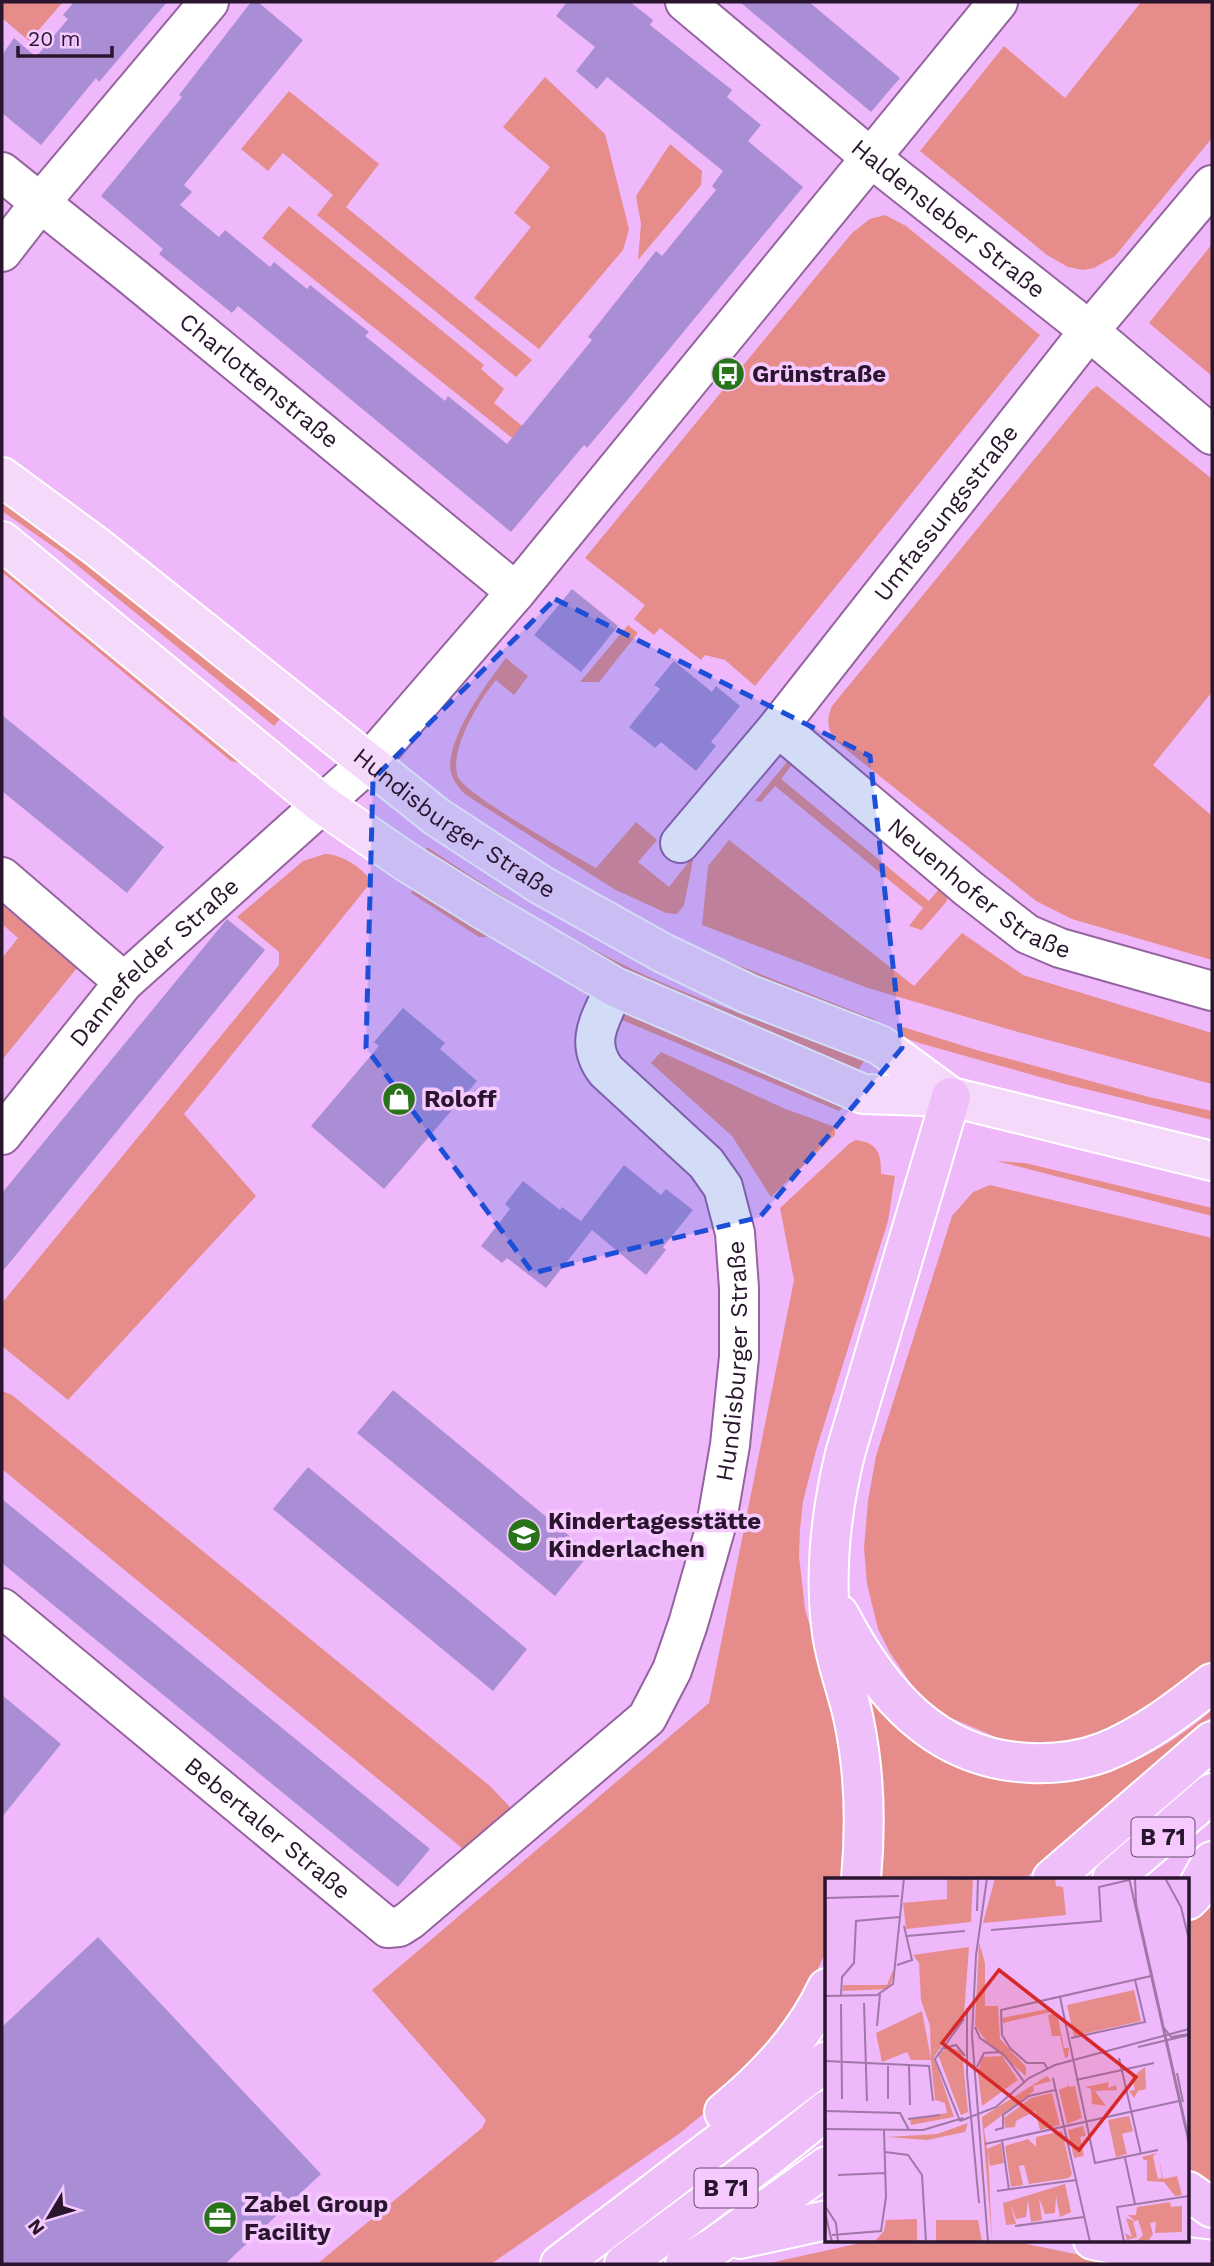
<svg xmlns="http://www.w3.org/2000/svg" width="1214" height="2266" font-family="'Work Sans',sans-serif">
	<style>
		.green { fill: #e68d8c }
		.building { fill: #a98ed6 }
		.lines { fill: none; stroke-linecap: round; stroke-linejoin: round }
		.minor-casing { stroke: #9563a0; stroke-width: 42 }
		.major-casing { stroke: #fff; stroke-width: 42 }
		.highway-casing { stroke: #fff; stroke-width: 42 }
		.minor { stroke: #fff; stroke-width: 38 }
		.major { stroke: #f5d9fb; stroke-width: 38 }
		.highway { stroke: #efbff9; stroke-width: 38 }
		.marked { fill: #1d4ed8; fill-opacity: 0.2; stroke: #1d4ed8; stroke-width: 5; stroke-dasharray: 14 9; stroke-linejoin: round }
		.labels { text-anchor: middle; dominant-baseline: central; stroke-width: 7; stroke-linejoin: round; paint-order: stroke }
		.shield { fill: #f6caff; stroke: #674b6d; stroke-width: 2 }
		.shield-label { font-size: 23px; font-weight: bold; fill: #2a152e }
		.street-label { font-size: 24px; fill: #2a152e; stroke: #f6caff }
		.poi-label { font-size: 24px; font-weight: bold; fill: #2a152e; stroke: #f6caff; text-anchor: start }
		.inset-road { fill: none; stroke: #a077a8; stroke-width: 2 }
		.view { fill: #d62828; fill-opacity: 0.15; stroke: #d62828; stroke-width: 3.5 }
		.inset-edge { fill: none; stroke: #2a152e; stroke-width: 3.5 }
	</style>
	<rect width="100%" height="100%" fill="#efb8fa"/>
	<!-- green -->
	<g class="green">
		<path d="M2 2H63L29 41 2 18Z"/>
		<path d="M1141 2H1212V138L1115 256 1094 268 1083 270 1068 267 1047 255 920 151 1004 46 1065 98Z"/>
		<path d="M545 77 605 134 629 229 623 250 539 349 474 298 531 227 514 213 550 167 503 127Z"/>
		<path d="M289 91 379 164 346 207 532 360 516 377 317 215 333 195 283 153 268 171 241 149Z"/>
		<path d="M670 144 702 171 701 185 638 260 641 224 636 196Z"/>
		<path d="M289 206 484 365 481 369 504 389 494 403 526 429 516 441 262 238Z"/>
		<path d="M885 215 906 226 1040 335 755 686 725 660 705 655 701 660 660 628 654 635 634 619 645 605 585 558 852 233 870 219Z"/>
		<path d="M1212 244V376L1149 323Z"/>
		<path d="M1097 386 1212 479V692L1153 765 1212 816V960L1072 919 1036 901 837 742C827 731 826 719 832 706L1091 390Z"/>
		<path d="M2 498 67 544 282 716 274 726 61 552 2 511Z"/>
		<path d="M2 563 244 760 239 763 231 761 2 572Z"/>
		<path d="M628 625 638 633 599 682H580Z"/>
		<path d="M506 658 528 676 514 695 496 680C480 699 448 751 458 777 466 795 572 854 596 868L636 822 657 840 638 862 669 887 694 855 684 905 677 914 666 913 614 889 466 795C458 788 451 778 450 767 450 733 486 684 506 658Z"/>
		<path d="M791 757 795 761 781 779 929 901 944 883 946 884 947 901 922 930 909 926 923 908 775 786 761 802 755 801Z"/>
		<path d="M729 840 914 986 962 933 1023 975 1212 1033V1084L1018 1032 868 988 702 925 708 866Z"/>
		<path d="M427 847C493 891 560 935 632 969 707 1005 788 1029 866 1057L857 1073 669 996 423 855Z"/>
		<path d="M325 854C344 855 360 867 372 881L184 1114 256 1196 68 1400 2 1346V1303L279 965V952L237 917 303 861Z"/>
		<path d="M415 887 490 934 487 937H479L411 893Z"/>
		<path d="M2 905 77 968 2 1060V958L18 938 2 924Z"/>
		<path d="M710 954 876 1020 874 1027 708 959Z"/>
		<path d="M630 1013 846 1104 839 1111 622 1020V1017Z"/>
		<path d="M903 1027 980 1051 1149 1097 1212 1111V1120L1065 1084 919 1043 900 1036Z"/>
		<path d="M661 1052 783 1108 835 1127V1135L771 1197 732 1136 651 1063Z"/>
		<path d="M856 1140C879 1143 881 1154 881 1174L895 1176 888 1221 817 1447 803 1501 800 1529 799 1556 805 1609 844 1746 846 1879H827V1948L812 1983 776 2042 708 2110 680 2133 491 2264H317L482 2128 486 2120 372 1990 709 1703 794 1280 780 1208 850 1143Z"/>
		<path d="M996 1161 1025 1163 1212 1208V1216Z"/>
		<path d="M990 1185 1212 1238V1666L1143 1715 1075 1743 1034 1745 998 1738 949 1717 931 1704 914 1688 890 1653 878 1629 867 1584 864 1548 868 1501 876 1456 952 1216 973 1192Z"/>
		<path d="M2 1391 12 1395 490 1786 511 1808 463 1849 2 1469Z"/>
		<path d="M876 1702C900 1734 935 1762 974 1771 994 1776 1018 1774 1038 1775 1060 1776 1081 1779 1102 1773 1141 1762 1182 1737 1212 1710V1716L1102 1816 1024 1879H877L869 1704Z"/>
		<path d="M1212 1894V2187L1188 2168V1917Z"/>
		<path d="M874 2240H1008L1124 2264H765Z"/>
	</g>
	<!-- building -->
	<g class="building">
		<path d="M74 2H167L99 82 96 78 41 145 2 113V55L14 38 36 57 68 19 63 15Z"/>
		<path d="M251 2H258L303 40 184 185 192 192 180 205 219 237 225 230 270 267 274 262 307 289 310 285 369 332 365 336 445 401 448 396 507 444 592 340 588 337 656 251 662 256 716 190 712 186 723 171 607 77 597 89 576 71 595 47 556 16 567 2H630L653 20 650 25 732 90 727 97 761 125 748 141 803 187 624 404 587 448 584 445 511 532 238 306 232 313 169 262 159 254 163 249 101 196 182 97 179 95Z"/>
		<path d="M740 2H809L900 78 871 112Z"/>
		<path d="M572 589 618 626 581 672 534 635Z"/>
		<path d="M674 661 712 692 716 686 740 706 711 742 716 746 696 771 661 742 655 748 629 727 660 689 654 685Z"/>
		<path d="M2 715 164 847 127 893 2 791Z"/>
		<path d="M227 919 265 950 2 1272V1193Z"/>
		<path d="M403 1008 445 1043 440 1049 477 1081 384 1189 311 1126 379 1046 374 1042Z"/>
		<path d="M624 1165 661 1195 666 1189 693 1210 663 1247 666 1250 646 1275 592 1230 546 1288 507 1258 502 1263 481 1246 510 1209 505 1204 523 1181 560 1210 562 1207 586 1225 581 1221Z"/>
		<path d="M393 1390 590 1553 555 1596 357 1433Z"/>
		<path d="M308 1467 527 1649 493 1691 273 1509Z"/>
		<path d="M2 1499 430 1849 398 1887 2 1563Z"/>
		<path d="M2 1695 61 1744 2 1817Z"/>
		<path d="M98 1937 321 2174 225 2264H2V2027Z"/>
	</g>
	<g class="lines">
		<!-- minor casing -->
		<g class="minor-casing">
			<g id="minor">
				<path id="s1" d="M685 2 870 157 1076 320 1212 435"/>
				<path id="s2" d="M2 172 133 277 516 592"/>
				<path d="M2 252 40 203 209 2"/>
				<path id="s3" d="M778 727 969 889 1027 934 1060 948 1212 991"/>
				<path id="s4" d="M680 843 778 727 1089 331 1212 185"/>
				<path d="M2 877 124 982"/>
				<path id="s5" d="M2 1135 124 982 368 763 516 592 998 2"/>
				<path id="s6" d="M2 1608 388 1928 399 1927 410 1920 647 1718 672 1670 688 1624 716 1526 730 1445 739 1357V1288L735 1233 723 1187 706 1163 606 1071C583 1041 602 1017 615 987"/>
			</g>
		</g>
		<!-- major casing -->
		<g class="major-casing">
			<g id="major">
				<path id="s7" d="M2 477 96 546 437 817 541 885 663 953 748 994 880 1045 951 1097"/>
				<path d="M2 541 322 804 405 861 487 912 615 987 863 1094 951 1097 1212 1161"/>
			</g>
		</g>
		<!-- highway casing -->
		<g class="highway-casing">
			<g id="highway">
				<path d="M839 1614C880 1693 936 1760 1031 1763 1057 1764 1080 1761 1104 1752 1144 1736 1179 1709 1212 1683"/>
				<path d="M861 1879C866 1825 865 1774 854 1721 848 1691 836 1663 832 1633 824 1574 831 1512 845 1454L951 1097"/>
				<path d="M1052 1879 1212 1741"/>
				<path d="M1112 1879 1212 1793"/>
				<path d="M1188 1900 1193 1895 1212 1861"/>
				<path d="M724 2112C766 2078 804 2037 827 1988"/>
				<path d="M1188 2191 1212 2208"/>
				<path d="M740 2239 827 2220"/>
				<path d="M1093 2240 1163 2254 1212 2260"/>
				<path d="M560 2264 827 2061"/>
				<path d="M624 2264 768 2157 827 2110"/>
				<path d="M685 2264 714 2247 827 2166"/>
			</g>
		</g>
		<!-- minor -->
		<use href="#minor" class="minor"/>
		<!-- major -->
		<use href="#major" class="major"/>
		<!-- highway -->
		<use href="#highway" class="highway"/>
	</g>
	<!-- marked area -->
	<path class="marked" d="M555 599 870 756 902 1048 760 1217 533 1273 366 1048 373 779Z"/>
	<!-- icons -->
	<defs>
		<g id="bus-disc" transform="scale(1.75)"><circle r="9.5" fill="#287419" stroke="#f6caff"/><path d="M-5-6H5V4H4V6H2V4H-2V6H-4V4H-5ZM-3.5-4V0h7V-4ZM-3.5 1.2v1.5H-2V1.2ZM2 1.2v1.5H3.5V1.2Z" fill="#fff"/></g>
		<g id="shop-disc" transform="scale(1.75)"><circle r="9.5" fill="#287419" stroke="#f6caff"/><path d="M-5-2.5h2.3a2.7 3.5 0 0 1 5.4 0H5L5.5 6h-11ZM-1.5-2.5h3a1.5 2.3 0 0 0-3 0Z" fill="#fff"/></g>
		<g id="school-disc" transform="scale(1.75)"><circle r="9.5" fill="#287419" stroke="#f6caff"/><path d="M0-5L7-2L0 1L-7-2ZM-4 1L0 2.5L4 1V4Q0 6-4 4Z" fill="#fff"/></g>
		<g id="office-disc" transform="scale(1.75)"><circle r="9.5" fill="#287419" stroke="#f6caff"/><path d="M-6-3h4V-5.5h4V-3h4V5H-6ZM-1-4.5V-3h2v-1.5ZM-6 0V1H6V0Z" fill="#fff"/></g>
	</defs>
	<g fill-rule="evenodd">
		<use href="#bus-disc" x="728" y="374"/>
		<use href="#shop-disc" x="399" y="1099"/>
		<use href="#school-disc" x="524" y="1535"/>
		<use href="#office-disc" x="220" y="2218"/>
	</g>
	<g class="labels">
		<!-- shield labels -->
		<g class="shield">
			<rect x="1131.5" y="1817.5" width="63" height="39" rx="5"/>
			<rect x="694.5" y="2168.5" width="63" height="39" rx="5"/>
		</g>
		<g class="shield-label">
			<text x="1163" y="1837">B 71</text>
			<text x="726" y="2188">B 71</text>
		</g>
		<!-- street labels -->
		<g class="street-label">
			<text stroke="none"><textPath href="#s1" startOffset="341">Haldensleber Straße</textPath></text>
			<text stroke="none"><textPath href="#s2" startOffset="331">Charlottenstraße</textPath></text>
			<text stroke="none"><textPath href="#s4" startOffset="424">Umfassungsstraße</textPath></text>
			<text stroke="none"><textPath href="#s7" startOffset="570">Hundisburger Straße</textPath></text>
			<text stroke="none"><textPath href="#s3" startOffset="259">Neuenhofer Straße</textPath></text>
			<text stroke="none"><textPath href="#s5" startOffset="231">Dannefelder Straße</textPath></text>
			<text stroke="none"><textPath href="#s6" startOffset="1208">Hundisburger Straße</textPath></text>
			<text stroke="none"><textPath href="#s6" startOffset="345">Bebertaler Straße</textPath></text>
		</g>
		<!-- poi labels -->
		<g class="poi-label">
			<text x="752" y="374">Grünstraße</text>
			<text x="424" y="1099">Roloff</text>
			<text x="548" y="1521">Kindertagesstätte<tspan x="548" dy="28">Kinderlachen</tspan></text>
			<text x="244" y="2204">Zabel Group<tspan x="244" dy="28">Facility</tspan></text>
		</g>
	</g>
	<!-- overview -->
	<g transform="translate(825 1878)">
		<rect width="364" height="364" fill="#efb8fa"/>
		<path d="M148 0 146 44 81 51 78 25 122 21V2ZM170 0H230L231 8 238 9 241 37 158 45ZM154 64 160 85V128H173L175 161 201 189V198L164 167 150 147ZM144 69 139 136 109 179 129 239 86 247 85 241 122 235 120 225 110 222 106 182H86L82 174 57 184 51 155 97 133 106 181 105 148 96 122 94 85 88 77ZM67 94H69L66 106 61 111 18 113V107H62ZM309 112 316 143 249 158 242 127ZM228 130 226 134 178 145 177 140ZM232 135 239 170H244L243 179 240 180 235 158H227L223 137ZM122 169 137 173 143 234 136 237 113 177ZM177 178 193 202 157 228 153 196 157 179ZM320 189 321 211 313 213 309 220 304 213 310 212 307 199ZM222 198 226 203 208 208 209 213 159 251 162 271 176 265 179 285 165 288 163 274 167 364 157 239ZM242 202 244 209 250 208 257 240 242 246 234 212 243 208ZM284 204 283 210 291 207 292 212 270 213 281 228 267 226 266 211 260 209ZM227 215 235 247 215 252 210 233 191 243 190 249 180 250 179 240 206 220ZM304 238 308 253 297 256 302 276 291 279 283 242ZM143 245 140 254 102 262 62 259 112 256ZM258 248 261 258 255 259 259 278 249 280 243 252ZM237 253 247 296 244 300 204 306 199 287 194 288 198 307 186 309 180 268 203 261 211 269V259ZM332 275 328 278 333 301 337 300 334 280 338 301 352 298 357 317 350 318 339 304 322 303V282H319L317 279ZM240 306 246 334 235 339 231 318 230 335 220 336 214 320 217 342 206 344 203 322 201 339 191 341 185 324 191 346 181 347 178 325ZM345 324 346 329 357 328V354L330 355 331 344 325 345 328 356 324 362 311 364 318 357 313 342 308 344 312 359 302 362 300 355 307 359 301 340 310 343 303 337H311L312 329ZM92 341V364L50 363 59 353 61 342ZM111 342H153L157 364H111Z" fill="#e68d8c"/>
		<path class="inset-road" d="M162 0 151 77 147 157 163 364M304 0 364 266M310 0 311 26 364 262M340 0 356 29 364 62M0 20 74 18M152 33 153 0M166 52 276 43 274 9 304 2M82 58 140 53M72 87 87 82 79 48M0 118 52 117 68 106 79 0M16 118 17 99 29 85 31 43 74 39M235 119 270 285 333 272M39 125 42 223M16 126 17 221M142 130V196L154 325M52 148 55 116M150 149 155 160 179 177 200 205M339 150 346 159 364 156M246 160 320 144 310 102M313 169 364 157M116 171 131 167 140 178M294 180 316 276M0 183 104 188 108 223M63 188V221M84 188 85 227M152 189 159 175 175 174M222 190 219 185H202L185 170 177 157 176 132 326 98M352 195 358 224M228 200 265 364M251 202 329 185M0 233 75 235 84 252M83 241 115 237M135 243 171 229 204 200 230 187 364 151M135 243 110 181 139 141M0 251 98 252 138 240M170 252 178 250V237L204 218 230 212M177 262 184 312M160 266 354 223M60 274 83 277 97 297 101 364M300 280 310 326M13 297 60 295M172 313 251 302M0 328 11 345 13 364M0 334 7 364M190 348 259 339M7 357 56 353 61 319 59 252M299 364 292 329 364 318"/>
		<path class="view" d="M174 92 311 199 254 272 117 165Z"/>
		<rect width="364" height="364" class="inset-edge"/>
	</g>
	<!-- border -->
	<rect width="1214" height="2266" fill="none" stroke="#2a152e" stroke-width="7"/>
	<!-- north arrow -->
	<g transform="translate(49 2217) rotate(232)" stroke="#f6caff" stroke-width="5" paint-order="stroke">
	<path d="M0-5L12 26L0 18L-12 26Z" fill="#2a152e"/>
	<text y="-10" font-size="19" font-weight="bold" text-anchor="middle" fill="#2a152e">N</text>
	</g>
	<!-- scale -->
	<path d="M18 46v10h94v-10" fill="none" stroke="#2a152e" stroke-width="3.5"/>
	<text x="28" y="46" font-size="21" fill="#2a152e" stroke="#f6caff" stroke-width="5" paint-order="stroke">20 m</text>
</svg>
